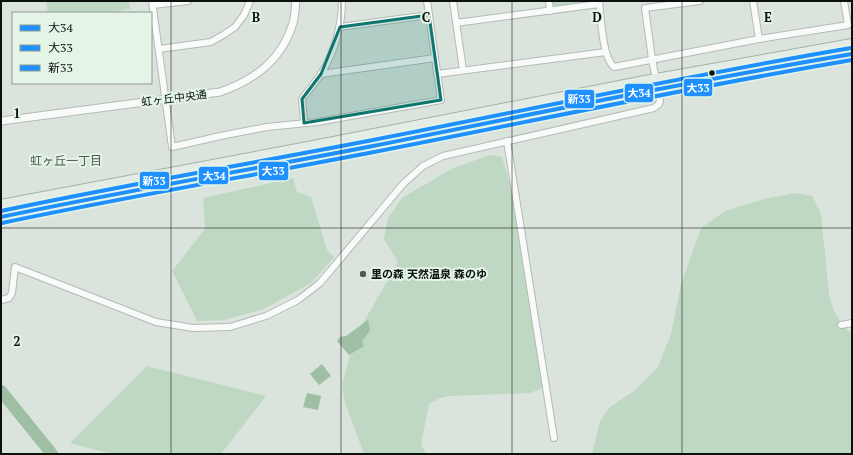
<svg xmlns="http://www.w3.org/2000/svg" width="853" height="455" font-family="'PT Serif','Noto Sans JP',serif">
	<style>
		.green { fill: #bed8c3 }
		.water { fill: #9ebfa4 }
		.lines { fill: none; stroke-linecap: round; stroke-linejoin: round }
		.river { stroke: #9ebfa4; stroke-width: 12 }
		.minor-casing { stroke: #b4bab4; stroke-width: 8 }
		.tertiary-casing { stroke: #b4bab4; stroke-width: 9 }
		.trunk-casing { stroke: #a3b2a6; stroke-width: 12 }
		.minor { stroke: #f9fbfa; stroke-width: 6 }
		.tertiary { stroke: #f9fbfa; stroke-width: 7 }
		.trunk { stroke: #e4ece5; stroke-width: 10 }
		.bus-1-casing { stroke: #e4f4e7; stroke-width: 7 }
		.bus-2-casing { stroke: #e4f4e7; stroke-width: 7 }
		.bus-3-casing { stroke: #e4f4e7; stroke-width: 7 }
		.bus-1 { stroke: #1e90ff; stroke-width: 4 }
		.bus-2 { stroke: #1e90ff; stroke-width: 4 }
		.bus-3 { stroke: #1e90ff; stroke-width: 4 }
		.marked { fill: #0f766e; fill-opacity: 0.2; stroke: #0f766e; stroke-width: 3; stroke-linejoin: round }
		.grid { fill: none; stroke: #0b110c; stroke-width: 1; stroke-opacity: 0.55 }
		.bus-dot { fill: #0b110c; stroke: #e4f4e7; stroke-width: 1.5 }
		.poi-dot { fill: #535b55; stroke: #e4f4e7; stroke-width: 1.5 }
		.labels { text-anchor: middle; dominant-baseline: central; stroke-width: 4; stroke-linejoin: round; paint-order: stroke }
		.street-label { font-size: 11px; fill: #0b110c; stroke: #e4f4e7 }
		.poi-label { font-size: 11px; font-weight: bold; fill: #0b110c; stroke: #e4f4e7; text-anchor: start }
		.neighbourhood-label { font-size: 12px; fill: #4c594e; stroke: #e4f4e7 }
		.grid-label { font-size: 13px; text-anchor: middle; font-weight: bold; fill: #0b110c; stroke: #e4f4e7; stroke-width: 4; stroke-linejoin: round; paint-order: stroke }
		.line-badge { stroke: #e4f4e7; stroke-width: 1.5 }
		.badge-label { font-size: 11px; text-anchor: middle; font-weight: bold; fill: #fff }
	</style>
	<rect width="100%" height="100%" fill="#dae4dc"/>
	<!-- green -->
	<g class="green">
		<path d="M46 1H129L130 9 105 13H48Z"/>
		<path d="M549 1H599L550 11Z"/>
		<path d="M490 155 502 157 510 185 531 315 543 372 542 388 530 393 449 396 440 398 429 404 421 444 426 454H364L344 400 342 385 355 337 398 262 384 239 388 218 402 198 453 168Z"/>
		<path d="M293 178 297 192 311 197 327 250 334 257 311 283 264 309 224 320 197 321 172 271 205 229 203 198Z"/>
		<path d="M795 193 812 196 821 214 829 294C831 307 840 326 852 333V454H592L600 421 610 407 635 390 658 367 671 334 681 284 701 228 725 211 764 199Z"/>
		<path d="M147 366 266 396 221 454H112L70 443Z"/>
	</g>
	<!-- water -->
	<g class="water">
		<path d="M368 320 370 330 362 342 364 346 349 355 337 341 340 337 346 336Z"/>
		<path d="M322 364 331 376 319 385 310 374Z"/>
		<path d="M307 393 321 396 318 410 303 407Z"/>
	</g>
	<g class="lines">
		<!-- river -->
		<path class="river" d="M1 391 52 454"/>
		<!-- minor casing -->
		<g class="minor-casing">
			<g id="minor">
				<path d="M152 1 172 147 225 135 267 127 317 122 441 100 427 1"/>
				<path d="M453 1 463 70"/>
				<path d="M549 1 550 11"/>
				<path d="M599 1C601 17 602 57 614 67L759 39 848 25 844 1"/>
				<path d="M753 1 759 39"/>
				<path d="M153 5 188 1"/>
				<path d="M456 23 599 4"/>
				<path d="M340 27 429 15"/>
				<path d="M159 49 211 42 223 35 235 27 244 15 250 1"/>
				<path d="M321 74 435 58"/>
				<path d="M437 74 606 52"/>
				<path d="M304 123 302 99C308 91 315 83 321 74 334 53 342 26 342 1"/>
				<path d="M507 141 554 438"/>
				<path d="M1 300 9 298 12 293 15 267 156 322 193 328 230 327 266 316 298 300 320 283 403 184 423 166 443 156 654 108 659 104 660 100 652 59 645 8 700 1"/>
				<path d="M841 325 852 323"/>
			</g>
		</g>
		<!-- tertiary casing -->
		<g class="tertiary-casing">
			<path id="tertiary" d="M1 121 220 92C255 80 282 60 293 23 295 16 295 8 296 1"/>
		</g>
		<!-- trunk casing -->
		<g class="trunk-casing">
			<g id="trunk">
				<path d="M1 205 308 147 645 81 852 44"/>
				<path d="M1 217 78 201 315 157 658 90 734 74 852 54"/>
			</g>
		</g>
		<!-- minor -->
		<use href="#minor" class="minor"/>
		<!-- tertiary -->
		<use href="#tertiary" class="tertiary"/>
		<!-- trunk -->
		<use href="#trunk" class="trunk"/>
		<!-- bus-1 casing -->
		<g class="bus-1-casing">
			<path id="bus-1" d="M1 217C125 191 249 170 373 146 533 114 692 81 852 54"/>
		</g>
		<!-- bus-2 casing -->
		<g class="bus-2-casing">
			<path id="bus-2" d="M2 223C126 197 250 176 374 152 533 121 692 87 852 60"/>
		</g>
		<!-- bus-3 casing -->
		<g class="bus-3-casing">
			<path id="bus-3" d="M1 211C124 185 249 164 373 140 532 109 691 75 851 48"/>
		</g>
		<!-- bus-1 -->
		<use href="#bus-1" class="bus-1"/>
		<!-- bus-2 -->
		<use href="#bus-2" class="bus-2"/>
		<!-- bus-3 -->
		<use href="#bus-3" class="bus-3"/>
	</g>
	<!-- marked area -->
	<path class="marked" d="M429 15 441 100 304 123 302 99 321 74 340 27Z"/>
	<!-- grid -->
	<path class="grid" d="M171 1V454M341 1V454M512 1V454M682 1V454M1 228H852"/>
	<!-- markers -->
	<circle class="bus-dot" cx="712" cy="73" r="3.5"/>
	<circle class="poi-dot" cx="363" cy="274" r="4"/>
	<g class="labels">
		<!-- street labels -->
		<g class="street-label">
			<text transform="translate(174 98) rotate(-7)">虹ヶ丘中央通</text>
		</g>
		<!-- poi labels -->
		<g class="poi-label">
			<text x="371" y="274">里の森 天然温泉 森のゆ</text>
		</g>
		<!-- neighbourhood labels -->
		<g class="neighbourhood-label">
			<text x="66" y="160">虹ヶ丘一丁目</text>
		</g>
	</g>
	<g class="grid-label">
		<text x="256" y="22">B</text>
		<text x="426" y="22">C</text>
		<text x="597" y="22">D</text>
		<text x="768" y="22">E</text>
		<text x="17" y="118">1</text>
		<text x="17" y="346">2</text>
	</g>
	<g class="line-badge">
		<rect x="683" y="78" width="30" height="19" rx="4" fill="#1e90ff"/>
		<rect x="624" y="83" width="30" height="20" rx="4" fill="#1e90ff"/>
		<rect x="564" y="89" width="31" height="20" rx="4" fill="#1e90ff"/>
		<rect x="258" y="161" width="31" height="20" rx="4" fill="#1e90ff"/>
		<rect x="198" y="166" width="31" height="19" rx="4" fill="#1e90ff"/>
		<rect x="139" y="171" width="31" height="19" rx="4" fill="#1e90ff"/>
	</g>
	<g class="badge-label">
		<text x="698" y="92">大33</text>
		<text x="639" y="97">大34</text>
		<text x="579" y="103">新33</text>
		<text x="273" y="175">大33</text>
		<text x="214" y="180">大34</text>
		<text x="154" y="185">新33</text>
	</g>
	<!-- border -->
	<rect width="853" height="455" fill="none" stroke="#0b110c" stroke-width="4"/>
	<!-- legend -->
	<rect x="12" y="12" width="140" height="72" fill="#e4f4e7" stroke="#8d998f"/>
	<rect x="20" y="25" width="20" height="6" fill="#1e90ff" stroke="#8d998f"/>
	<text x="48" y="32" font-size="12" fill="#0b110c">大34</text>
	<rect x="20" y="45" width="20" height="6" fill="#1e90ff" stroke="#8d998f"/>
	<text x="48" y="52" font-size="12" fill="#0b110c">大33</text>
	<rect x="20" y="65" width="20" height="6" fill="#1e90ff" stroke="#8d998f"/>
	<text x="48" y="72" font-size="12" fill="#0b110c">新33</text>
</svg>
